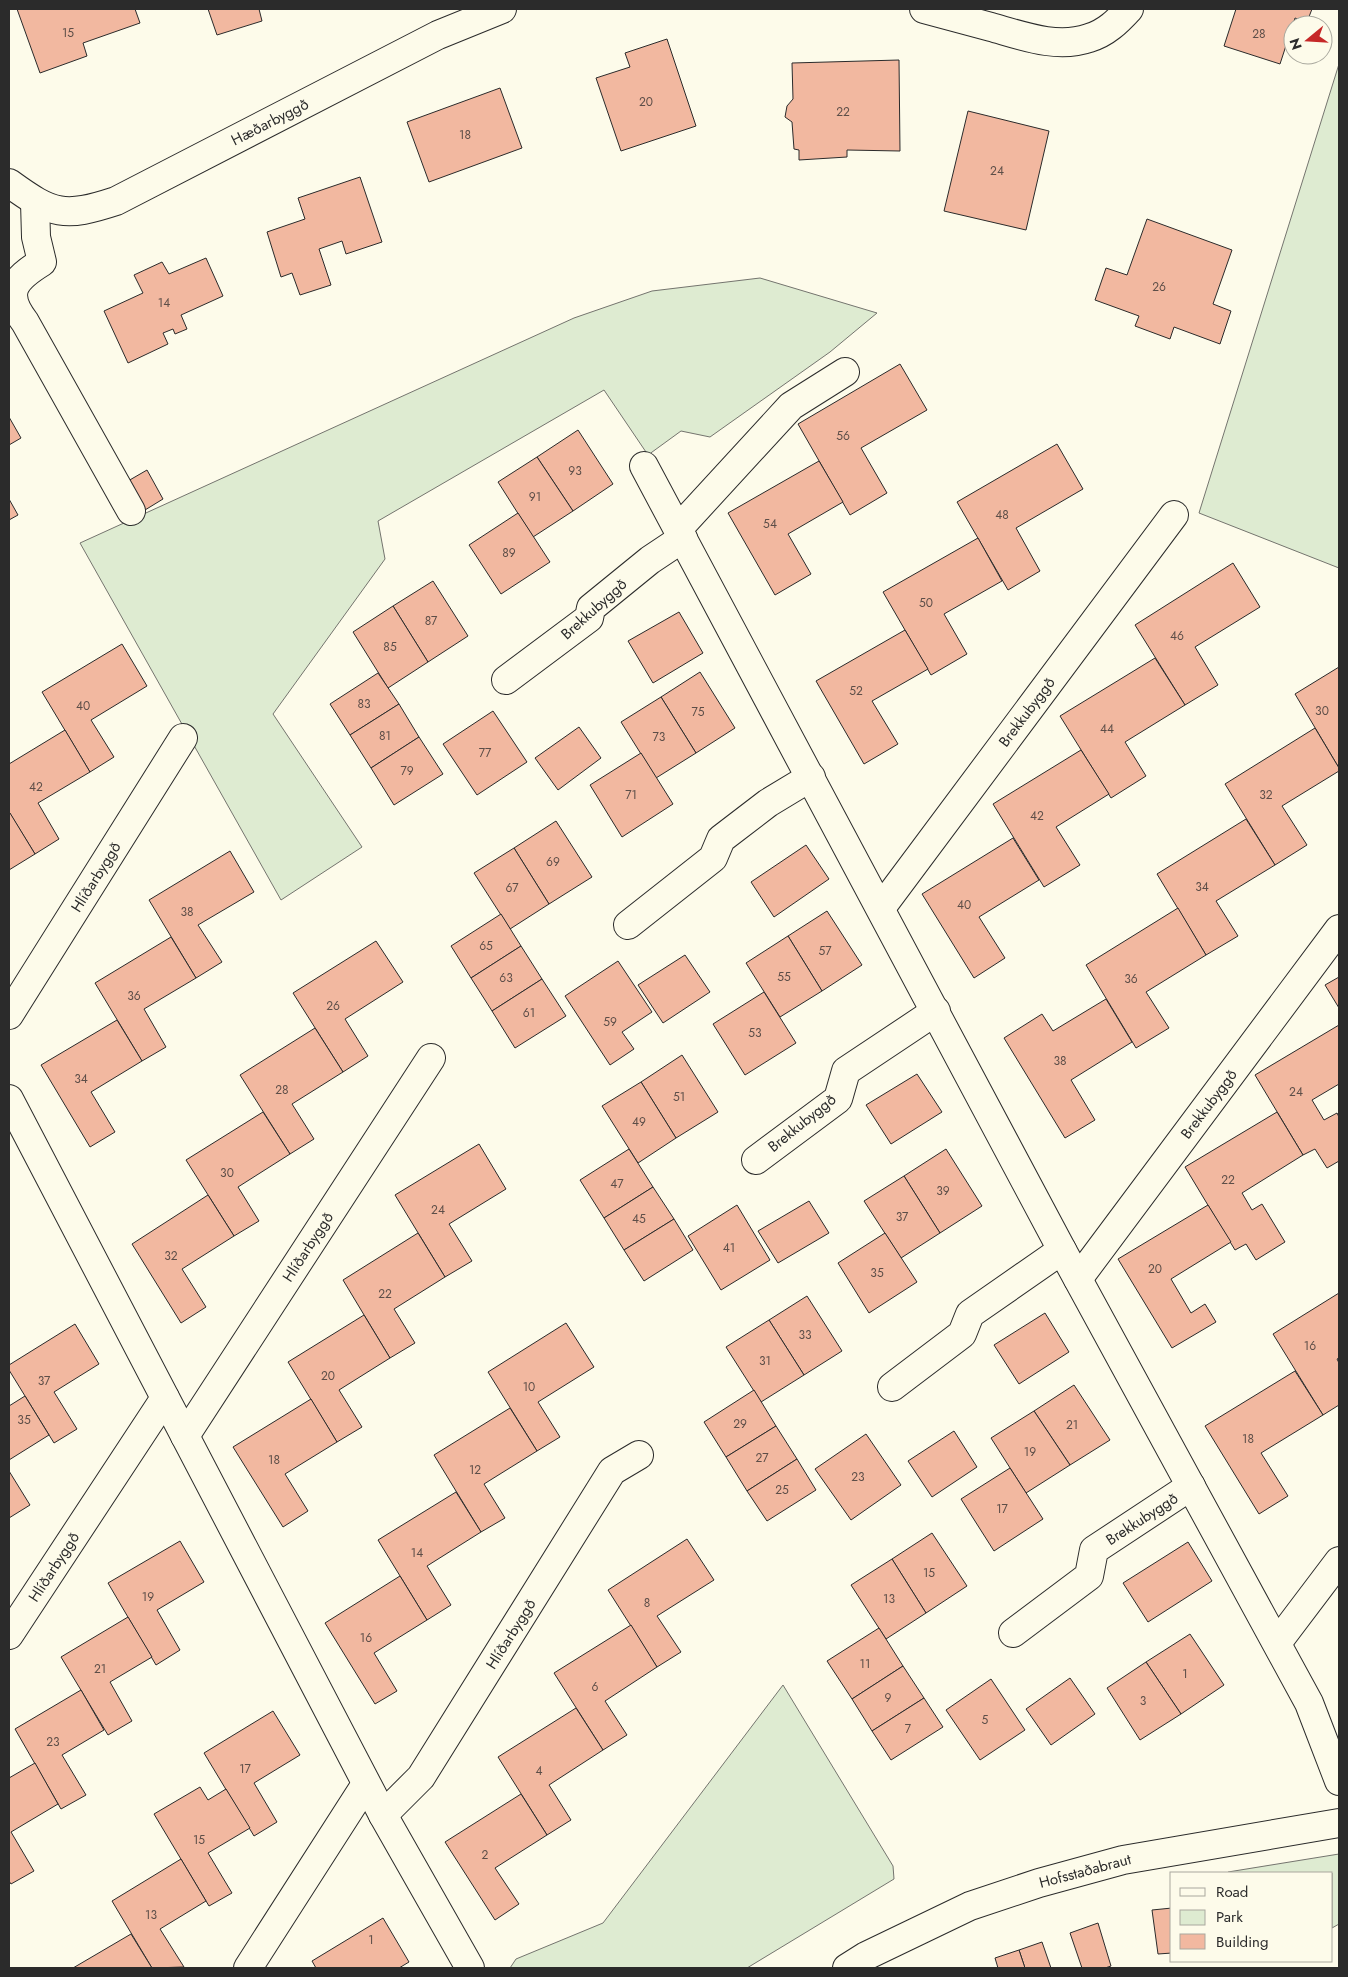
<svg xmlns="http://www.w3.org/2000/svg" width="1348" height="1977" font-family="Jost,sans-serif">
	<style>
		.green { fill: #deebd1; stroke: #74746e }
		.building { fill: #f2b8a0; stroke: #2b2b2b }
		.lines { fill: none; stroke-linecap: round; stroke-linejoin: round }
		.minor-casing { stroke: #2b2b2b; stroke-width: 30 }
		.minor { stroke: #fdfbea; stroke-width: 28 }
		.labels { text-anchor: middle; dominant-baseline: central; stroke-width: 4; stroke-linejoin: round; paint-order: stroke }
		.number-label { font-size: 12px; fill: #5d4e48 }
		.street-label { font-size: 15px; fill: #2b2b2b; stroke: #fdfbea }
	</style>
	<rect width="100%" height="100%" fill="#fdfbea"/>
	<!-- green -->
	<g class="green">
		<path d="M1339 64V568L1199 513Z"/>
		<path d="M760 278 877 313 830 352 710 437 681 431 648 455 604 390 378 521 385 559 273 714 362 847 281 900 80 543 574 318 652 291Z"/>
		<path d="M783 1685 893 1866 894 1879 747 1968H510L516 1959 603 1923Z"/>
		<path d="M1339 1854V1924L1332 1928V1873H1229L1228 1872Z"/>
	</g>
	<!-- building -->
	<g class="building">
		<path d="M17 9H135L140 23 83 43 87 56 40 73Z"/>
		<path d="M208 9H259L262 21 217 35Z"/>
		<path d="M1236 9H1312L1307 22 1295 18 1280 64 1224 46Z"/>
		<path d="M667 39 696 126 621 151 596 78 630 67 625 53Z"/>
		<path d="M899 60 900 151 847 150V157L799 160V150L794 149 792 122 785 117 787 106 793 99 792 63Z"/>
		<path d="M500 88 522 148 429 182 407 122Z"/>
		<path d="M968 111 1049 131 1026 230 944 211Z"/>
		<path d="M360 177 382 242 346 254 342 241 319 249 331 285 300 295 292 273 281 277 267 232 305 219 298 198Z"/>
		<path d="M1147 219 1232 250 1213 304 1231 311 1220 344 1174 327 1170 339 1135 326 1139 316 1095 300 1106 268 1127 275Z"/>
		<path d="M206 258 223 296 181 315 187 329 175 334 173 329 163 333 168 344 128 363 104 311 143 293 134 275 162 262 169 274Z"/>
		<path d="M900 364 927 410 861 448 887 493 850 515 798 424Z"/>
		<path d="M9 417 21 438 9 445Z"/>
		<path d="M578 430 613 484 573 511 537 457Z"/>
		<path d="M1057 444 1083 489 1016 528 1040 571 1008 590 957 502Z"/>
		<path d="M537 457 573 511 533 537 498 482Z"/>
		<path d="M819 461 843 502 788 534 811 574 775 595 728 513Z"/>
		<path d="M147 470 163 499 145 510 128 481Z"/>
		<path d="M9 499 18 515 9 520Z"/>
		<path d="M518 513 550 562 501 594 469 545Z"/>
		<path d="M978 538 1002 581 944 614 967 654 931 675 883 592Z"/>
		<path d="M1233 563 1260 607 1195 647 1218 685 1185 705 1135 625Z"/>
		<path d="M433 581 468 636 428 662 393 606Z"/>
		<path d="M393 606 428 662 388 688 353 632Z"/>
		<path d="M679 612 703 653 653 683 628 641Z"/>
		<path d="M905 630 928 669 872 701 898 744 864 764 816 681Z"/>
		<path d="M122 644 147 686 91 720 114 757 90 772 42 692Z"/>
		<path d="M1155 658 1185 705 1125 742 1146 776 1111 798 1060 716Z"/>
		<path d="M1339 667V768L1295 694Z"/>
		<path d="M700 672 735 728 696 753 661 697Z"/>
		<path d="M378 673 399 704 350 735 330 704Z"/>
		<path d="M661 697 696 753 656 778 621 722Z"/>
		<path d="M399 704 419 737 371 768 350 735Z"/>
		<path d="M493 711 527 762 477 795 443 744Z"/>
		<path d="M579 727 601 758 558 790 535 758Z"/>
		<path d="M1315 728 1339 768V771L1282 806 1307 845 1275 865 1225 784Z"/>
		<path d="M65 730 90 772 38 803 59 839 35 854 9 812V764Z"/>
		<path d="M419 737 443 774 394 805 371 768Z"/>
		<path d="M1081 750 1109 794 1056 827 1080 865 1044 887 993 804Z"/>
		<path d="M641 753 673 804 622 837 590 785Z"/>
		<path d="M10 813 35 854 9 870V814Z"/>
		<path d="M1246 819 1275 865 1216 901 1238 936 1206 955 1157 874Z"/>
		<path d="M556 821 592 877 549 904 514 848Z"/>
		<path d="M1013 838 1039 880 979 917 1005 958 974 978 922 894Z"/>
		<path d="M806 845 829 879 774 917 751 882Z"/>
		<path d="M514 848 549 904 510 929 474 873Z"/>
		<path d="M230 851 254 892 198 925 222 962 196 978 149 900Z"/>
		<path d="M1178 908 1206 955 1146 992 1169 1028 1136 1048 1086 965Z"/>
		<path d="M827 911 862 965 822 991 788 936Z"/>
		<path d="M501 914 521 946 471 978 451 946Z"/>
		<path d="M788 936 822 991 780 1017 746 963Z"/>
		<path d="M171 937 196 978 144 1009 166 1047 142 1061 95 983Z"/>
		<path d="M376 941 403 982 345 1019 368 1056 343 1072 293 993Z"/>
		<path d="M521 946 542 979 492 1011 471 978Z"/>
		<path d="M685 955 710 992 663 1023 638 985Z"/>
		<path d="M618 961 652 1012 622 1032 634 1049 610 1065 565 996Z"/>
		<path d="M1339 977V1008L1325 985Z"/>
		<path d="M542 979 566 1016 515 1048 492 1011Z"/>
		<path d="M764 992 796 1043 745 1075 713 1024Z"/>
		<path d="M1106 999 1132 1042 1071 1080 1095 1120 1065 1138 1004 1038 1042 1014 1053 1031Z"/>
		<path d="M117 1020 142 1061 91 1092 115 1132 90 1147 41 1065Z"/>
		<path d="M1339 1025V1084L1312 1100 1324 1120 1337 1113 1339 1117V1161L1327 1168 1315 1149 1303 1155 1255 1075Z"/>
		<path d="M315 1028 343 1072 292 1104 314 1139 290 1154 240 1075Z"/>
		<path d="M682 1055 718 1112 676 1138 641 1082Z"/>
		<path d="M917 1074 942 1112 891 1144 866 1105Z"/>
		<path d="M641 1082 676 1138 638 1163 602 1106Z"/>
		<path d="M263 1112 290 1154 238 1187 259 1221 234 1236 186 1160Z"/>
		<path d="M1277 1112 1303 1155 1242 1193 1252 1210 1262 1204 1285 1242 1256 1260 1246 1244 1235 1250 1185 1167Z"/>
		<path d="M479 1144 506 1189 449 1224 472 1261 445 1277 395 1195Z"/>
		<path d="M629 1149 653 1187 604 1218 580 1180Z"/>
		<path d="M946 1149 982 1206 940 1233 904 1176Z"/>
		<path d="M904 1176 940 1233 901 1258 864 1201Z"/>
		<path d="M653 1187 674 1219 624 1250 604 1218Z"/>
		<path d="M208 1195 234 1236 182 1269 206 1307 181 1323 132 1244Z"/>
		<path d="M809 1201 829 1233 778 1263 758 1231Z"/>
		<path d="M737 1205 770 1260 721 1290 688 1236Z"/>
		<path d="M1208 1205 1231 1242 1171 1279 1191 1313 1205 1304 1216 1322 1172 1348 1118 1259Z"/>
		<path d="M674 1219 693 1250 644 1281 624 1250Z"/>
		<path d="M418 1233 445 1277 394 1309 415 1343 390 1358 343 1280Z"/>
		<path d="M885 1233 917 1282 869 1313 838 1263Z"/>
		<path d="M1339 1293V1358L1337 1359 1339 1363V1405L1323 1415 1273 1334Z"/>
		<path d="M807 1296 842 1351 804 1375 769 1320Z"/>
		<path d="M1045 1313 1069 1352 1019 1384 994 1345Z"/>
		<path d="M364 1315 390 1358 339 1390 362 1427 337 1442 288 1362Z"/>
		<path d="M769 1320 804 1375 761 1402 726 1347Z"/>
		<path d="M566 1323 594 1367 538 1402 560 1437 537 1451 488 1372Z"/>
		<path d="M75 1324 99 1364 54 1392 77 1429 54 1443 9 1370V1365Z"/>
		<path d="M1295 1371 1323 1415 1261 1453 1288 1496 1259 1514 1205 1426Z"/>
		<path d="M1074 1385 1110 1440 1070 1465 1034 1411Z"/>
		<path d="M754 1390 776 1426 726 1457 704 1422Z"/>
		<path d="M25 1396 49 1435 9 1460V1406Z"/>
		<path d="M311 1399 337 1442 285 1474 308 1511 283 1527 233 1447Z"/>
		<path d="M510 1408 537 1451 484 1484 505 1518 481 1532 434 1455Z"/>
		<path d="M1034 1411 1070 1465 1026 1493 991 1438Z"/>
		<path d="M776 1426 797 1459 747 1491 726 1457Z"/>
		<path d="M954 1431 977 1467 932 1497 908 1461Z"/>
		<path d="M866 1434 901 1485 851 1520 815 1469Z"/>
		<path d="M797 1459 816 1490 767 1521 747 1491Z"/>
		<path d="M1010 1468 1043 1519 994 1551 961 1499Z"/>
		<path d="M9 1471 30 1505 9 1518Z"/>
		<path d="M456 1492 481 1532 427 1566 451 1605 427 1620 378 1540Z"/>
		<path d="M932 1533 967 1586 926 1613 892 1559Z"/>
		<path d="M687 1539 714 1580 657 1616 681 1652 657 1667 608 1590Z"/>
		<path d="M180 1541 204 1582 157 1610 180 1650 156 1665 108 1583Z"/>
		<path d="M1188 1542 1212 1581 1148 1622 1123 1583Z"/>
		<path d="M892 1559 926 1613 886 1639 851 1585Z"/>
		<path d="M400 1576 427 1620 374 1653 397 1691 375 1704 325 1623Z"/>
		<path d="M128 1617 152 1657 110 1682 132 1721 108 1735 61 1657Z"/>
		<path d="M631 1625 657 1667 605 1701 627 1735 603 1750 554 1673Z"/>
		<path d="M879 1628 903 1666 852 1699 827 1661Z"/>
		<path d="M1190 1634 1224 1685 1181 1714 1146 1662Z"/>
		<path d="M1146 1662 1181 1714 1140 1740 1107 1688Z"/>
		<path d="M903 1666 924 1698 872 1731 852 1699Z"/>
		<path d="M1070 1678 1095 1714 1051 1745 1026 1709Z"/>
		<path d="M991 1679 1025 1730 980 1760 946 1710Z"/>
		<path d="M81 1690 104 1730 62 1755 86 1795 61 1809 15 1729Z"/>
		<path d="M924 1698 943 1727 891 1760 872 1731Z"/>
		<path d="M576 1708 603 1750 549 1785 571 1820 547 1835 498 1757Z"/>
		<path d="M273 1711 300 1755 254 1783 277 1822 254 1836 204 1753Z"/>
		<path d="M35 1763 58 1804 11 1832 34 1871 11 1884 9 1881V1778Z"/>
		<path d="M200 1787 208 1800 226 1789 250 1828 208 1853 232 1893 209 1906 154 1814Z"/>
		<path d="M521 1794 547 1835 495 1868 519 1904 495 1920 445 1842Z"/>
		<path d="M181 1859 206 1901 160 1929 184 1967 152 1968 112 1901Z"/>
		<path d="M1172 1908V1953L1158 1954 1152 1910Z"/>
		<path d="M383 1918 409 1962 399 1968H316L312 1961Z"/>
		<path d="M1098 1923 1111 1966 1105 1968H1082L1070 1933Z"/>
		<path d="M131 1934 152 1968H73Z"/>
		<path d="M1042 1942 1051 1968H1025L1019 1950Z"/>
		<path d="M1019 1950 1025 1968H998L995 1958Z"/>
	</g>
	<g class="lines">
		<!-- minor casing -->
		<g class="minor-casing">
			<g id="minor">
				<path d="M924 9C947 15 969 21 991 27 1023 36 1057 49 1089 38 1106 33 1118 21 1129 9"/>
				<path d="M9 183C53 215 64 218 116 201L438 35 502 9"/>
				<path d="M35 202 36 237 42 262C13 280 3 293 25 322L131 511"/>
				<path d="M644 466 1062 1250 1309 1703 1339 1781"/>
				<path d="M678 529 791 406 845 372"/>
				<path d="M506 680 589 618 591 608 650 560 683 538"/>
				<path d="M881 908 1174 515"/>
				<path d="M628 925 713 858 721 839 768 803 811 777"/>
				<path d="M9 1015 183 738"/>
				<path d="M9 1099 383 1815 470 1968"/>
				<path d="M756 1160 838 1099 846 1071 936 1011"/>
				<path d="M1078 1279 1339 929"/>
				<path d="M892 1387 962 1334 970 1314 1062 1250"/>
				<path d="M185 1436 431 1058"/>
				<path d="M1013 1633 1089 1576 1094 1550 1191 1486"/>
				<path d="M9 1635 165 1398"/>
				<path d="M1277 1643 1339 1561"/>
				<path d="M383 1815 421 1777 612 1471 639 1455"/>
				<path d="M248 1968 366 1784"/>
				<path d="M847 1968 866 1956 970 1906 1039 1883 1123 1860 1339 1823"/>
			</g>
		</g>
		<!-- minor -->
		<use href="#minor" class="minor"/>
	</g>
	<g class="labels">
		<!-- number labels -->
		<g class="number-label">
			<text x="68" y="33">15</text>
			<text x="1259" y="34">28</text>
			<text x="646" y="102">20</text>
			<text x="843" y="112">22</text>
			<text x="465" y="135">18</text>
			<text x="997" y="171">24</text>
			<text x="1159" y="287">26</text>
			<text x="164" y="303">14</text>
			<text x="843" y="436">56</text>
			<text x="575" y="471">93</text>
			<text x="535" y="497">91</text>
			<text x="1002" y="515">48</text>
			<text x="770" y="524">54</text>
			<text x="509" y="553">89</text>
			<text x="926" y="603">50</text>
			<text x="431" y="621">87</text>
			<text x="1177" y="636">46</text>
			<text x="390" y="647">85</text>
			<text x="856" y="691">52</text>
			<text x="364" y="704">83</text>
			<text x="83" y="706">40</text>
			<text x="1322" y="711">30</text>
			<text x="698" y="712">75</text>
			<text x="1107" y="729">44</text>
			<text x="385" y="736">81</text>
			<text x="659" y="737">73</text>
			<text x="485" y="753">77</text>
			<text x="407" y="771">79</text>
			<text x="36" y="787">42</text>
			<text x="631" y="795">71</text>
			<text x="1266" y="795">32</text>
			<text x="1037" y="816">42</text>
			<text x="553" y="862">69</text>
			<text x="1202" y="887">34</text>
			<text x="512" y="888">67</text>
			<text x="964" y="905">40</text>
			<text x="187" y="912">38</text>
			<text x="486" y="946">65</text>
			<text x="825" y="951">57</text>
			<text x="784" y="977">55</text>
			<text x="506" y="978">63</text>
			<text x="1131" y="979">36</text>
			<text x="134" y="996">36</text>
			<text x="333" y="1006">26</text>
			<text x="529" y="1013">61</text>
			<text x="610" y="1022">59</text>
			<text x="755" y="1033">53</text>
			<text x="1060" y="1061">38</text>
			<text x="81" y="1079">34</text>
			<text x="282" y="1090">28</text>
			<text x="1296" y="1092">24</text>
			<text x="679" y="1097">51</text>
			<text x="639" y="1122">49</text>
			<text x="227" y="1173">30</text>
			<text x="1228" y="1180">22</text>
			<text x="617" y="1184">47</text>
			<text x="943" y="1191">39</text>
			<text x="438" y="1210">24</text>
			<text x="902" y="1217">37</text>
			<text x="639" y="1219">45</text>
			<text x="729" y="1248">41</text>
			<text x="171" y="1256">32</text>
			<text x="1155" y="1269">20</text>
			<text x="877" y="1273">35</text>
			<text x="385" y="1294">22</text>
			<text x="805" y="1335">33</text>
			<text x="1310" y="1346">16</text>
			<text x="765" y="1361">31</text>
			<text x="328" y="1376">20</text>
			<text x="44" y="1381">37</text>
			<text x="529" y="1387">10</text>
			<text x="24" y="1420">35</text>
			<text x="740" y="1424">29</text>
			<text x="1072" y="1425">21</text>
			<text x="1248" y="1439">18</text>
			<text x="1030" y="1452">19</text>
			<text x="762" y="1458">27</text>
			<text x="274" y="1460">18</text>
			<text x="475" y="1470">12</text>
			<text x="858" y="1477">23</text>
			<text x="782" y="1490">25</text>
			<text x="1002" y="1509">17</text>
			<text x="417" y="1553">14</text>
			<text x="929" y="1573">15</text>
			<text x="148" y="1597">19</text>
			<text x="889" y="1599">13</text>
			<text x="647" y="1603">8</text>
			<text x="366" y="1638">16</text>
			<text x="865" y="1664">11</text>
			<text x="100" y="1669">21</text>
			<text x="1185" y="1674">1</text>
			<text x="595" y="1687">6</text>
			<text x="888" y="1698">9</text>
			<text x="1143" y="1701">3</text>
			<text x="985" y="1720">5</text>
			<text x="908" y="1729">7</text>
			<text x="53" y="1742">23</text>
			<text x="245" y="1769">17</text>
			<text x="539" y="1771">4</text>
			<text x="199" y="1840">15</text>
			<text x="485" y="1855">2</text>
			<text x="151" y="1915">13</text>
			<text x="371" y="1940">1</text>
		</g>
		<!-- street labels -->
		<g class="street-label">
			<text transform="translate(270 122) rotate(-27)">Hæðarbyggð</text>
			<text transform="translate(594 609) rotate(-42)">Brekkubyggð</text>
			<text transform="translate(1027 712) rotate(-53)">Brekkubyggð</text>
			<text transform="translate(96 877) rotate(-58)">Hlíðarbyggð</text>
			<text transform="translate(1209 1104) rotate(-53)">Brekkubyggð</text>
			<text transform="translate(802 1123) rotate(-39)">Brekkubyggð</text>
			<text transform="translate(308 1247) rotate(-57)">Hlíðarbyggð</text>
			<text transform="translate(1142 1519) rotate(-33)">Brekkubyggð</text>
			<text transform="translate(54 1567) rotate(-57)">Hlíðarbyggð</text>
			<text transform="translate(511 1634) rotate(-58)">Hlíðarbyggð</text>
			<text transform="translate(1085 1871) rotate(-15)">Hofsstaðabraut</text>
		</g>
	</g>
	<!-- border -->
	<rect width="1348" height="1977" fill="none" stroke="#2b2b2b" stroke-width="20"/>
	<!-- legend -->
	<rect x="1170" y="1872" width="162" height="90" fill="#fdfbea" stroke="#a9a89e"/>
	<rect x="1180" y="1888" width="25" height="8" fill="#fdfbea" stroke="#a9a89e"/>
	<text x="1216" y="1897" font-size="15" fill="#2b2b2b">Road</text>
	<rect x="1180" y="1910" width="25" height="15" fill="#deebd1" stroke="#a9a89e"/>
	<text x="1216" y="1922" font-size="15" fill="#2b2b2b">Park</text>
	<rect x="1180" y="1934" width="25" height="15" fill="#f2b8a0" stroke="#a9a89e"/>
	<text x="1216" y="1947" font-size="15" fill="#2b2b2b">Building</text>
	<!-- north arrow -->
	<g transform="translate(1308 40) rotate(252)"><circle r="24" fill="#fdfbea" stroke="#a9a89e"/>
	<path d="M0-4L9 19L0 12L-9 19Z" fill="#c62828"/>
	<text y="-8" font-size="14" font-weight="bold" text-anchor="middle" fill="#2b2b2b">N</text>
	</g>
</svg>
